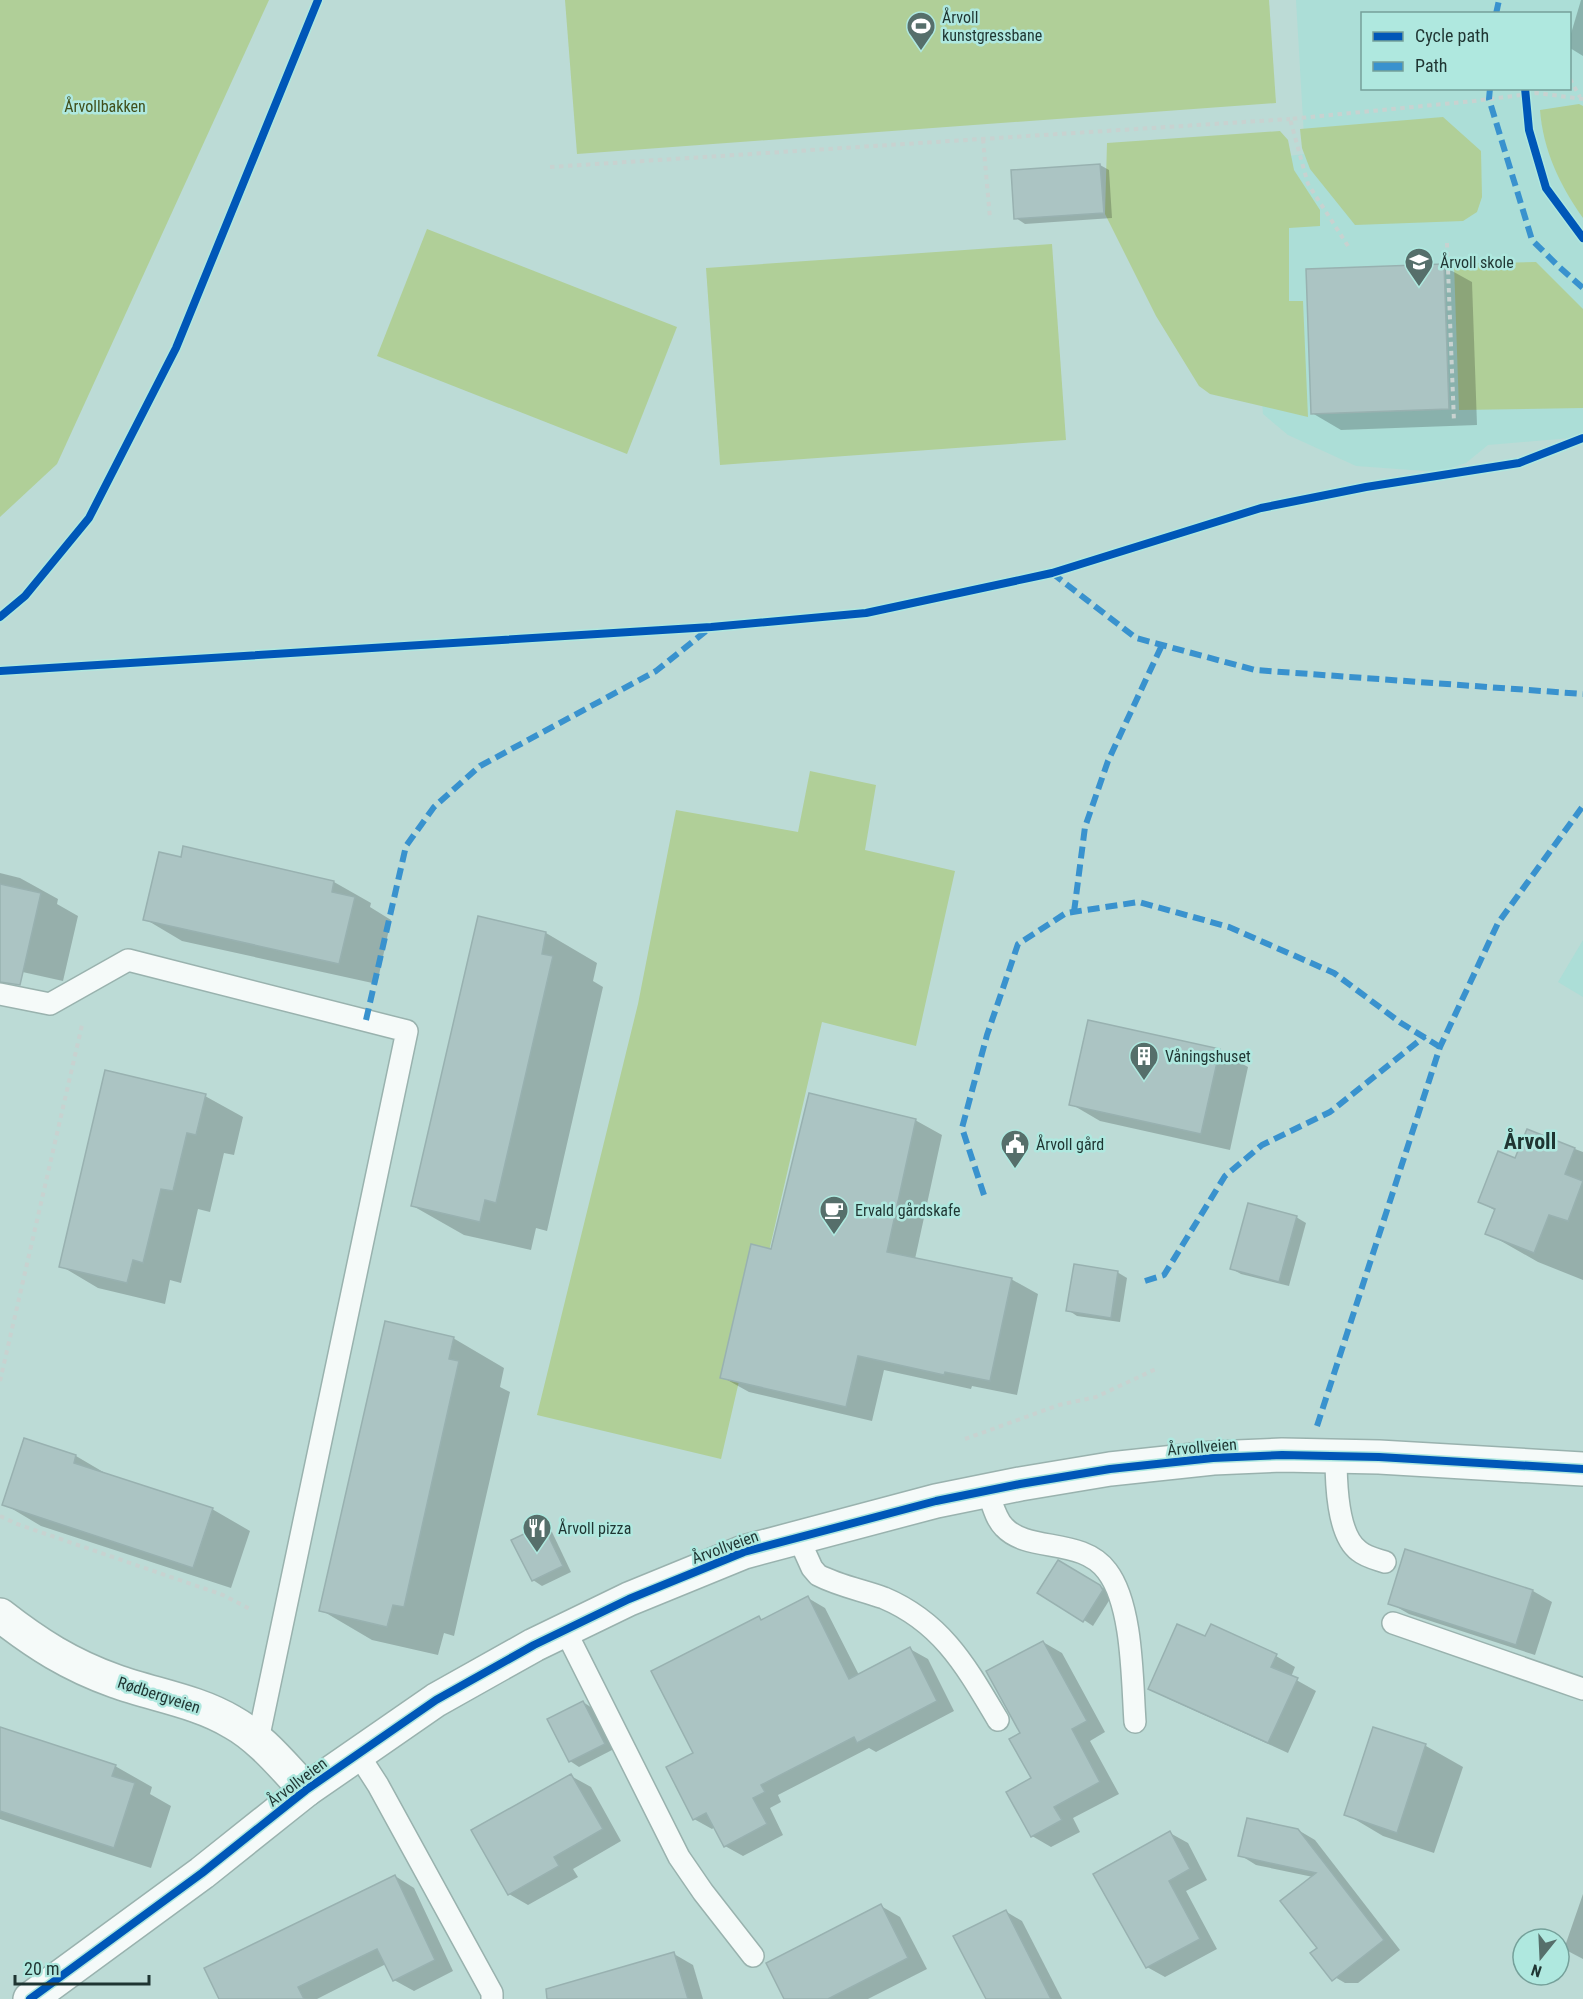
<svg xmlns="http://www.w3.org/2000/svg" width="1583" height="1999" font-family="'Roboto Condensed',sans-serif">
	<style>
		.built { fill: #acded7; fill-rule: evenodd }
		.green { fill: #b0cf98 }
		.shadow { fill: #0003 }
		.building { fill: #abc4c3; stroke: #98b1b0; stroke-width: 1.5 }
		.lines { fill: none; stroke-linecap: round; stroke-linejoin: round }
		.service-casing { stroke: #99b2ae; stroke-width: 24 }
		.minor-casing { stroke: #99b2ae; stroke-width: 36 }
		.tertiary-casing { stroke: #99b2ae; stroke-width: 36 }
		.path { stroke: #c8d2d0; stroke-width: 4; stroke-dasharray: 4.5 4.5; stroke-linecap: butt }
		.service { stroke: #f5faf9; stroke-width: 21 }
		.minor { stroke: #f5faf9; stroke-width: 33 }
		.tertiary { stroke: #f5faf9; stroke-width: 33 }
		.quiet { stroke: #3992ce; stroke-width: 6; stroke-dasharray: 12 6; stroke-linecap: butt }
		.cycleway-casing { stroke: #afe8df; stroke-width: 11 }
		.cycleway { stroke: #0057b8; stroke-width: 8 }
		.labels { text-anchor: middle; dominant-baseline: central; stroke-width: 5; stroke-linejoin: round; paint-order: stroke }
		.poi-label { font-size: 16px; fill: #1f3532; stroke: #afe8df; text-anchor: start }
		.park-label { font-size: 16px; fill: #404f1b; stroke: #afe8df }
		.street-label { font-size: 16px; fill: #1f3532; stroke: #afe8df }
		.district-label { font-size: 22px; font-weight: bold; fill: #1f3532; stroke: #afe8df }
	</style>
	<rect width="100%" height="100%" fill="#bcdbd6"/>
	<!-- built -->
	<g class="built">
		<path d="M1296 0H1583V437L1488 445 1466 463 1439 472 1356 466 1288 435 1263 414 1245 161 1305 154ZM1362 14H1570V88H1362Z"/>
		<path d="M1583 940V997L1558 982Z"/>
	</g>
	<!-- green -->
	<g class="green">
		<path d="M0 0H269L57 464 0 517Z"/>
		<path d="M565 0H1269L1276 103 577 154Z"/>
		<path d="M1579 104 1583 106V218C1560 186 1543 150 1540 110Z"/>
		<path d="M1443 117 1481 151 1482 197 1477 212 1463 221 1355 225 1310 169 1302 148 1300 129Z"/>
		<path d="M1280 131 1288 140 1294 170 1320 210V226L1289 228V301H1303L1308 417 1210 394 1199 386 1156 316 1105 214 1107 143Z"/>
		<path d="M427 229 677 327 627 454 377 356Z"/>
		<path d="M1052 244 1066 440 720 465 706 268Z"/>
		<path d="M1536 262 1583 309V408L1459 410 1454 264Z"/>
		<path d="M810 771 876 785 865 850 955 871 916 1046 822 1022 721 1459 537 1415 638 1004 676 810 798 832Z"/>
	</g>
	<!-- shadow -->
	<g class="shadow">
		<path d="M1581 0H1583V56L1570 48V37Z"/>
		<path d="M1100 165 1109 170 1112 218 1025 224 1016 218Z"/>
		<path d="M1443 266 1472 282 1477 425 1341 430 1312 413Z"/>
		<path d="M182 858 334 882 371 903 370 907 391 920 377 984 182 941 145 919Z"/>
		<path d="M0 873 20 878 58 899 57 904 78 916 63 981 0 967Z"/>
		<path d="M479 918 546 933 597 963 593 981 603 987 547 1231 536 1228 531 1250 464 1235 413 1206Z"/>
		<path d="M1219 1051 1248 1067 1230 1150 1100 1121 1071 1104Z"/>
		<path d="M205 1096 243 1117 234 1155 224 1153 210 1212 198 1209 181 1283 170 1280 165 1304 98 1288 61 1266Z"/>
		<path d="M915 1120 942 1135 915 1259 1011 1279 1038 1294 1017 1395 972 1386 971 1389 884 1370 872 1421 749 1392 722 1377 773 1251Z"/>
		<path d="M1527 1131 1583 1152V1280L1538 1262 1487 1233 1496 1211 1480 1202 1516 1160Z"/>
		<path d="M1296 1217 1306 1223 1289 1286 1241 1274 1232 1269Z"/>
		<path d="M1117 1272 1127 1278 1120 1322 1077 1316 1068 1310Z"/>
		<path d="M453 1338 504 1368 500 1387 510 1392 454 1636 444 1633 438 1655 372 1640 321 1610Z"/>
		<path d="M25 1440 76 1456 110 1476 212 1509 250 1531 231 1588 41 1526 4 1504Z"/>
		<path d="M543 1527 552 1532 571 1572 542 1586 533 1580Z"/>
		<path d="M1059 1562 1110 1592 1112 1596 1093 1626 1084 1620Z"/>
		<path d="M1533 1591 1552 1602 1535 1655 1409 1614 1390 1603Z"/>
		<path d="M808 1598 825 1608 859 1675 910 1649 928 1659 954 1711 876 1752 869 1748 778 1795 781 1802 770 1808 783 1835 743 1856 725 1846 715 1827 712 1829 694 1819 695 1753 759 1618 763 1620Z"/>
		<path d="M1206 1638 1276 1656 1295 1667 1291 1677 1316 1691 1288 1753 1169 1699 1150 1688Z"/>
		<path d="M1043 1642 1062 1653 1105 1732 1090 1741 1119 1794 1073 1818 1080 1832 1051 1847 1032 1836 1033 1779 1022 1734Z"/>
		<path d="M583 1702 592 1708 614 1749 579 1767 570 1761Z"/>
		<path d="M0 1729 115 1766 152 1787 150 1794 171 1806 151 1868 0 1819Z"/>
		<path d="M1374 1729 1426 1746 1463 1767 1434 1853 1383 1836 1346 1814Z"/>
		<path d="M571 1776 591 1787 621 1841 573 1869 578 1877 528 1905 509 1894Z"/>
		<path d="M1298 1830 1315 1840 1400 1950 1358 1983H1345L1328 1973 1319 1948 1313 1877 1256 1865 1240 1855Z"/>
		<path d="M1170 1833 1188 1843 1207 1880 1186 1891 1217 1949 1165 1977 1147 1967Z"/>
		<path d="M395 1876 414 1888 453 1971 414 1991 394 1980 386 1964 317 1999H221Z"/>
		<path d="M1583 1894V1959L1564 1949Z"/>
		<path d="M881 1906 900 1917 927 1969 868 1999H786Z"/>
		<path d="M1005 1911 1022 1921 1062 1999H988Z"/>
		<path d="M674 1954 693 1965 703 1999H610Z"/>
	</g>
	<!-- building -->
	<g class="building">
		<path d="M1100 164 1104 213 1014 219 1011 170Z"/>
		<path d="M1444 264 1449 409 1311 414 1306 269Z"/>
		<path d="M183 846 334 881 332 892 355 897 339 964 143 920 159 852 181 857Z"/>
		<path d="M0 884 41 893 20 985 0 982Z"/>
		<path d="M478 916 546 932 542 954 553 956 496 1203 485 1200 480 1222 411 1206Z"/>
		<path d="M1088 1020 1220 1049 1201 1134 1069 1105Z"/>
		<path d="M105 1070 206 1094 196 1135 187 1133 173 1191 161 1189 143 1263 133 1260 127 1283 59 1267Z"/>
		<path d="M809 1093 916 1119 887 1252 1012 1278 990 1381 945 1372 944 1375 858 1356 846 1407 720 1378 751 1244 771 1249Z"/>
		<path d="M1527 1129 1575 1148 1565 1174 1583 1181 1568 1221 1549 1215 1534 1253 1485 1234 1495 1209 1478 1202 1498 1151 1515 1158Z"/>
		<path d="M1248 1203 1297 1216 1279 1282 1230 1269Z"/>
		<path d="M1074 1264 1118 1271 1111 1318 1066 1311Z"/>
		<path d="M385 1321 454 1337 449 1359 459 1361 404 1607 393 1605 387 1627 319 1611Z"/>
		<path d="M24 1438 76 1455 74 1463 213 1508 193 1568 2 1505Z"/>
		<path d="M543 1525 563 1566 532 1581 511 1540Z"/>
		<path d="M1405 1549 1533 1590 1516 1645 1388 1604Z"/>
		<path d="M1058 1560 1100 1585 1103 1590 1083 1622 1037 1593Z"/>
		<path d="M808 1596 849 1679 910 1647 937 1701 857 1743 854 1737 761 1785 765 1792 753 1798 767 1824 724 1847 706 1813 693 1820 666 1767 693 1753 651 1671 759 1616 761 1620Z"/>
		<path d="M1177 1624 1205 1636 1211 1624 1277 1654 1271 1667 1298 1678 1268 1743 1148 1689Z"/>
		<path d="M1043 1641 1087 1721 1072 1729 1100 1782 1054 1807 1062 1820 1031 1837 1006 1792 1031 1778 1009 1739 1020 1733 986 1671Z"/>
		<path d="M583 1701 605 1744 569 1762 547 1719Z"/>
		<path d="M0 1727 116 1765 112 1776 135 1783 114 1848 0 1811Z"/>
		<path d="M1373 1727 1426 1744 1397 1833 1344 1815Z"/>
		<path d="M571 1774 603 1829 554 1857 559 1866 508 1895 471 1830Z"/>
		<path d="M1247 1818 1298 1829 1384 1940 1332 1981 1310 1953 1317 1948 1280 1901 1316 1873 1238 1856Z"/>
		<path d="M1170 1831 1190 1869 1169 1881 1200 1939 1146 1968 1093 1874Z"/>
		<path d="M395 1875 435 1960 393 1981 377 1949 298 1987 304 1999H219L204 1968Z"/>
		<path d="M881 1904 908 1958 828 1999H784L766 1963Z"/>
		<path d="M1006 1910 1051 1999H986L953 1936Z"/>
		<path d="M674 1952 688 1999H547L546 1989Z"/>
	</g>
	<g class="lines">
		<!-- service casing -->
		<g class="service-casing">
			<g id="service">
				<path d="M0 994 50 1004 128 960 407 1031 258 1740"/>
				<path d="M1336 1456C1336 1481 1337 1535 1359 1551 1366 1557 1376 1559 1385 1562"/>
				<path d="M987 1490C992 1502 995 1518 1004 1527 1028 1553 1082 1537 1107 1571 1133 1605 1132 1680 1135 1722"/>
				<path d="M798 1537 812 1568 818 1575C839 1586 862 1590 884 1598 943 1623 967 1668 998 1720"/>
				<path d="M1393 1623 1583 1689"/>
				<path d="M565 1630 679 1857 703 1892 753 1956"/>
				<path d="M358 1754 378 1785 492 1993V1999"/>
			</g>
		</g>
		<!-- minor casing -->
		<g class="minor-casing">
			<path id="minor" d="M30 1999 202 1873 306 1790"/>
		</g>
		<!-- tertiary casing -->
		<g class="tertiary-casing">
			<path id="tertiary" d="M0 1615C37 1644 70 1665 115 1681 154 1695 197 1701 232 1722 261 1738 283 1766 306 1790L436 1700 534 1645 629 1599 744 1552 936 1501 1020 1484 1110 1469 1213 1458 1282 1455 1379 1457 1583 1469"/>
		</g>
		<!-- path -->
		<g class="path">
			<path d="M1570 79 1580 97"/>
			<path d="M983 139 990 218"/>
			<path d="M550 167 1290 119"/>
			<path d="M1447 243 1454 422"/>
			<path d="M1348 246 1308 184 1290 119 1474 101 1537 93 1583 99"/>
			<path d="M0 1381 82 1025"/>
			<path d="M965 1439 1059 1405 1096 1397 1158 1368"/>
			<path d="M0 1516 17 1524 223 1595 252 1610"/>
		</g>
		<!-- service -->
		<use href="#service" class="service"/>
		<!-- minor -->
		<use href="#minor" class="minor"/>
		<!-- tertiary -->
		<use href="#tertiary" class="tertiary"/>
		<!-- quiet -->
		<g class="quiet">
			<path d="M1496 14 1499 0"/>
			<path d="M1490 88 1489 99 1532 240 1558 266 1583 288"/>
			<path d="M1052 573 1136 638 1255 670 1583 694"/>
			<path d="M1074 912 1085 827 1108 761 1162 645"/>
			<path d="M366 1020 406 846 434 807 480 766 656 671 711 627"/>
			<path d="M984 1195 962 1128 987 1035 1018 944 1066 913 1139 902 1229 927 1334 973 1401 1023 1440 1047"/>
			<path d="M1145 1281 1164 1275 1225 1176 1262 1145 1330 1112 1425 1036"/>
			<path d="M1317 1426 1440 1047 1498 923 1583 806"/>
		</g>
		<!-- cycleway casing -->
		<g class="cycleway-casing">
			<g id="cycleway">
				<path d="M1525 88 1529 130 1546 188 1583 238"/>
				<path d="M0 617 25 596 89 518 176 348 318 0"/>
				<path d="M0 671 711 627 866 613 1052 573 1261 508 1366 487 1519 463 1583 438"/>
				<path d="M30 1999 202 1873 306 1790 436 1700 534 1645 629 1599 744 1552 936 1501 1020 1484 1110 1469 1213 1458 1282 1455 1379 1457 1583 1469"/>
			</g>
		</g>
		<!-- cycleway -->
		<use href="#cycleway" class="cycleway"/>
	</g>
	<!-- icons -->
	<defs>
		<g id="stadium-pin" transform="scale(1.5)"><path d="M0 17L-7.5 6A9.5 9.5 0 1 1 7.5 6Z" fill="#566f6b" stroke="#afe8df"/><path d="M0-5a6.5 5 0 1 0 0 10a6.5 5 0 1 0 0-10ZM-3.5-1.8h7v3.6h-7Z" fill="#fff"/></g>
		<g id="school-pin" transform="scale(1.5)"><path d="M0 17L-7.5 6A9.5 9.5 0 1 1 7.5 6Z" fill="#566f6b" stroke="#afe8df"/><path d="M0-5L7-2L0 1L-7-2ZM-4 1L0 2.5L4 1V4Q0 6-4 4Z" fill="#fff"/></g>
		<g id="building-pin" transform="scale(1.5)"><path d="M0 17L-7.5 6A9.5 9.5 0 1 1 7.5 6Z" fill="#566f6b" stroke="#afe8df"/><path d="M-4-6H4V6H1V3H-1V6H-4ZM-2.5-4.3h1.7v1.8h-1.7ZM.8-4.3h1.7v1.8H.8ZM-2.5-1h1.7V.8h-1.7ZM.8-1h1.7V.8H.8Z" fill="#fff"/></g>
		<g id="civic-pin" transform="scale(1.5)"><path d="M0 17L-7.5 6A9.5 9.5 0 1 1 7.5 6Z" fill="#566f6b" stroke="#afe8df"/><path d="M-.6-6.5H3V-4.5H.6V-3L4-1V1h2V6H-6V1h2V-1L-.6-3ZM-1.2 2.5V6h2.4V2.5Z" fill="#fff"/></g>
		<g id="cafe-pin" transform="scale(1.5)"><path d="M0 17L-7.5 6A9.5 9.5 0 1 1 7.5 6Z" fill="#566f6b" stroke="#afe8df"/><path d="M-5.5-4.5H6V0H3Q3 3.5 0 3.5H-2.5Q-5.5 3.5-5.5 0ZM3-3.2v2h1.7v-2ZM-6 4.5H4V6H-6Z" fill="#fff"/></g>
		<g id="restaurant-pin" transform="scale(1.5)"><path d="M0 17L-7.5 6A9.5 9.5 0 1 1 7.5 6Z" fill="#566f6b" stroke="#afe8df"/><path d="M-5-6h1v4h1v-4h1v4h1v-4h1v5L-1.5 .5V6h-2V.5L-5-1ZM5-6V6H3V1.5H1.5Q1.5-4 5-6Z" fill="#fff"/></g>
	</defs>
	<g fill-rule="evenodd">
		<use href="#stadium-pin" x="921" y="26"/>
		<use href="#school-pin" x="1419" y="262"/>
		<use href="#building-pin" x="1144" y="1056"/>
		<use href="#civic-pin" x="1015" y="1144"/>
		<use href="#cafe-pin" x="834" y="1210"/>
		<use href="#restaurant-pin" x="537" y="1528"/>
	</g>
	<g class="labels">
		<!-- poi labels -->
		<g class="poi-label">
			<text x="942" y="17">Årvoll<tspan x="942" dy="18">kunstgressbane</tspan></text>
			<text x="1440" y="262">Årvoll skole</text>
			<text x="1165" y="1056">Våningshuset</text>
			<text x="1036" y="1144">Årvoll gård</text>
			<text x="855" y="1210">Ervald gårdskafe</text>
			<text x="558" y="1528">Årvoll pizza</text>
		</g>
		<!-- park labels -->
		<g class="park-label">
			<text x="105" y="106">Årvollbakken</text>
		</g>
		<!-- street labels -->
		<g class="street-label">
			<text transform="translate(1202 1447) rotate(-5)">Årvollveien</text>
			<text transform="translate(725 1547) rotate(-20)">Årvollveien</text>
			<text transform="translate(159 1695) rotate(18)">Rødbergveien</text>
			<text transform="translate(297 1782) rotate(-37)">Årvollveien</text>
		</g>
		<!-- district labels -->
		<g class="district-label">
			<text x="1530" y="1141">Årvoll</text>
		</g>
	</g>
	<!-- legend -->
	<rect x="1361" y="12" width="210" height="78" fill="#afe8df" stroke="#75a09a" stroke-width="1.5"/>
	<rect x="1373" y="32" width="30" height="9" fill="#0057b8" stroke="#75a09a" stroke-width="1.5"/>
	<text x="1415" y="42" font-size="18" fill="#1f3532">Cycle path</text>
	<rect x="1373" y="62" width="30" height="9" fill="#3992ce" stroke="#75a09a" stroke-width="1.5"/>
	<text x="1415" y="72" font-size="18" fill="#1f3532">Path</text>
	<!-- north arrow -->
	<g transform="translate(1541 1957) rotate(198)"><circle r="28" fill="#afe8df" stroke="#75a09a" stroke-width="1.5"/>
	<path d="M0-4.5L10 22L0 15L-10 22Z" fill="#566f6b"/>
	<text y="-9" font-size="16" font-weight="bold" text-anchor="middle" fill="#1f3532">N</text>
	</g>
	<!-- scale -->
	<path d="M15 1975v9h134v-9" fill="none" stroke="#1f3532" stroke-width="3"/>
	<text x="24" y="1975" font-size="18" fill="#1f3532" stroke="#afe8df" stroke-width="4.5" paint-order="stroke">20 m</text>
</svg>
